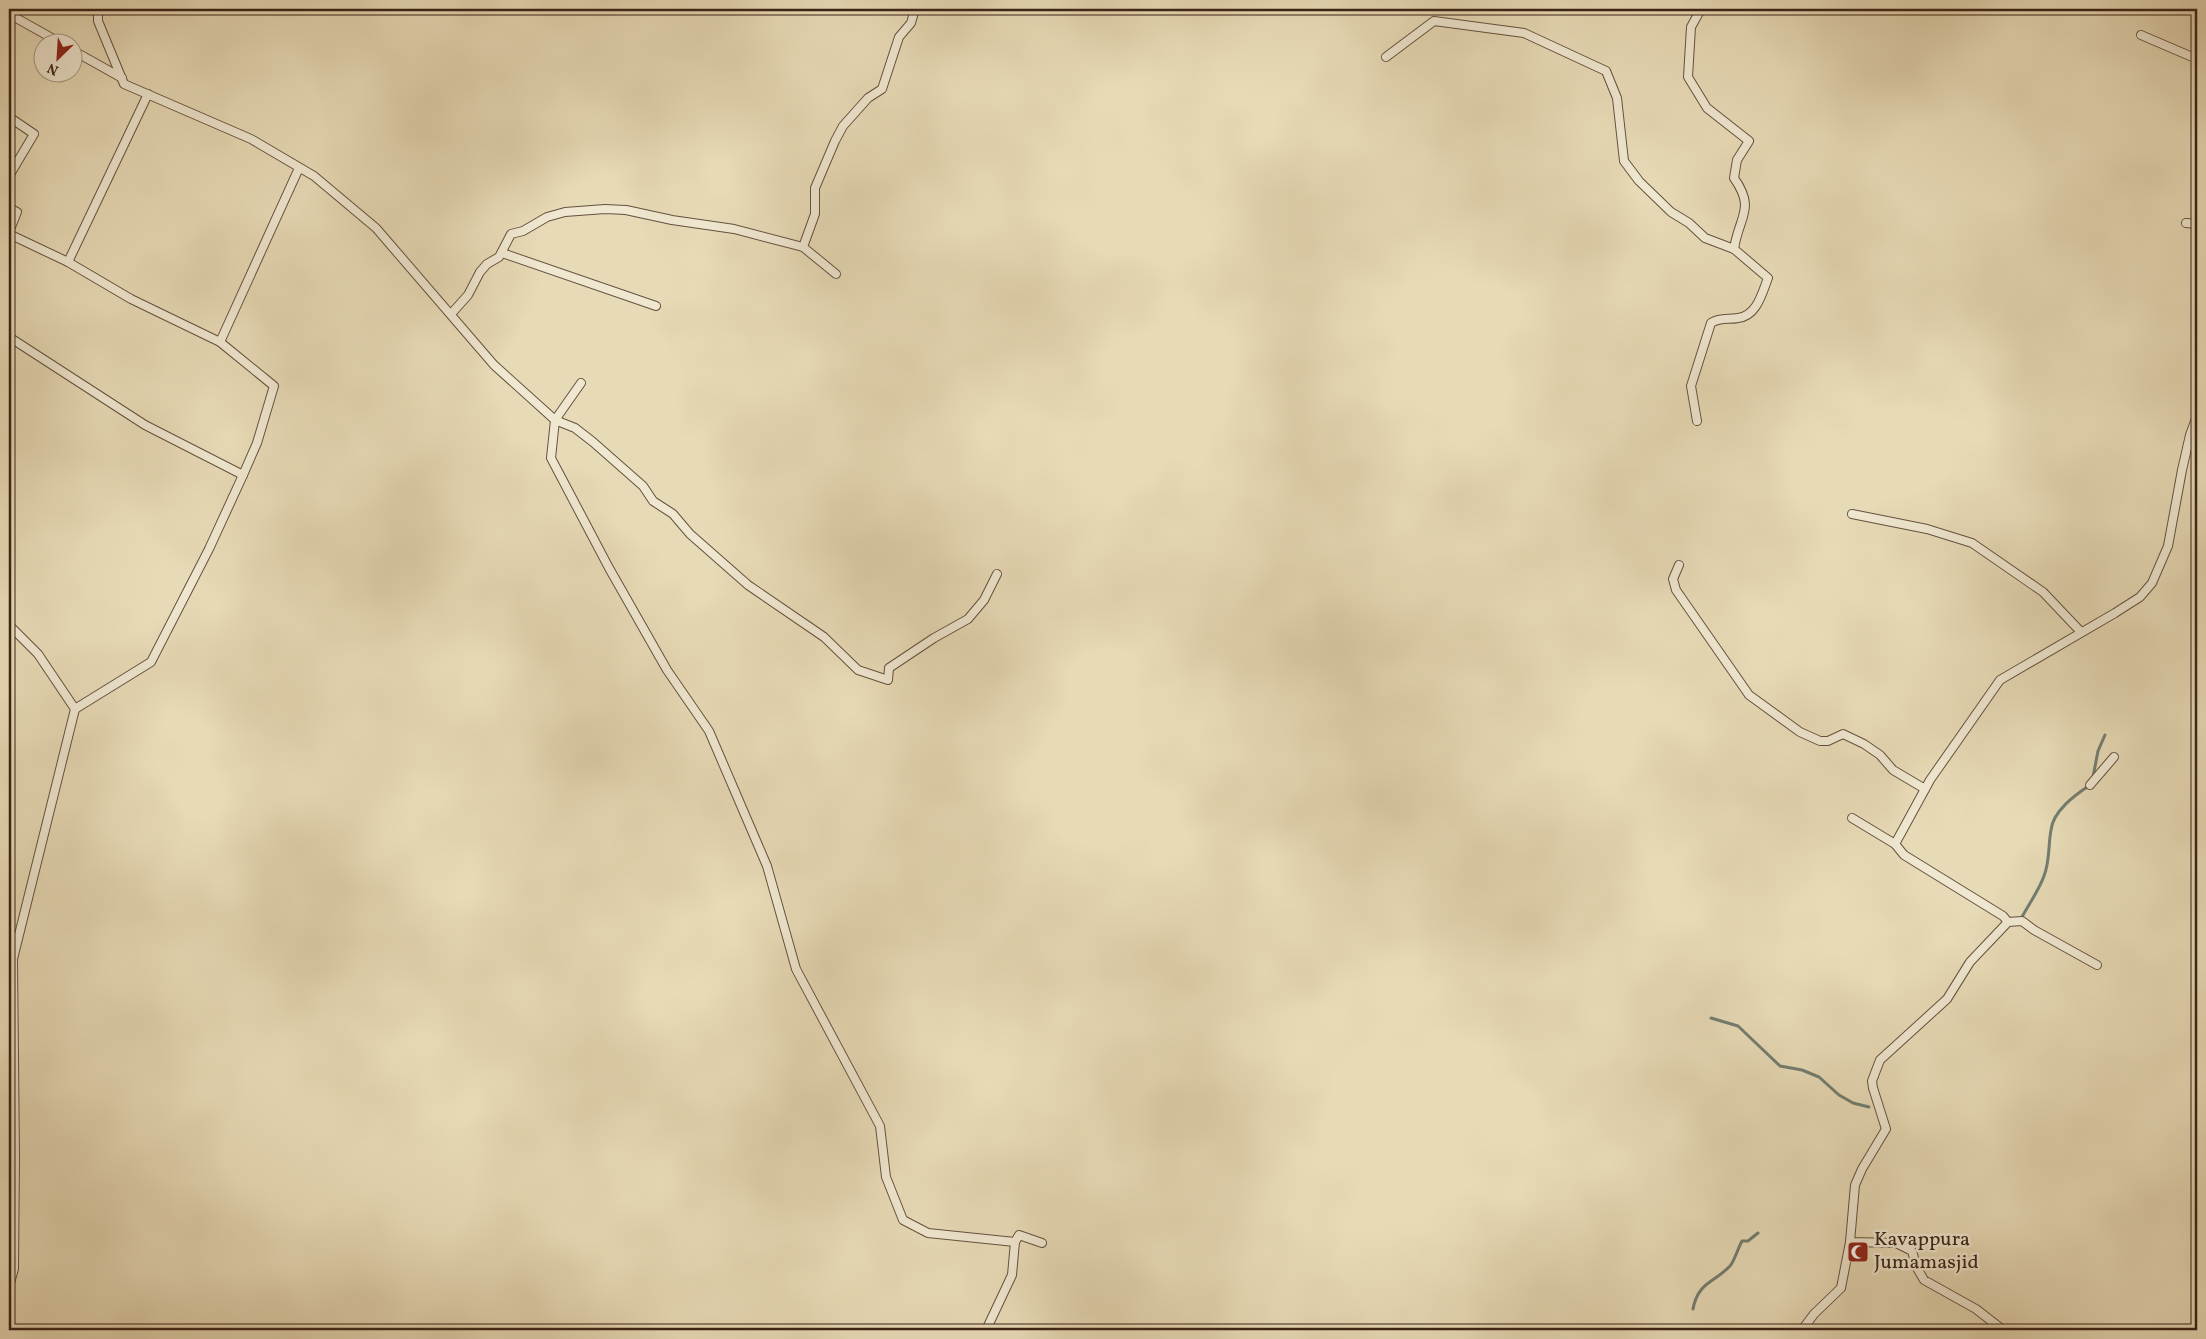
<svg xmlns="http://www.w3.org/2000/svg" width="2206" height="1339" font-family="Vollkorn,serif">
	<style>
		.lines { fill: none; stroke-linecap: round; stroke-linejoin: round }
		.stream { stroke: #727e71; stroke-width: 3 }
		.minor-casing { stroke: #65513e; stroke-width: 10 }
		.minor { stroke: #efe7d0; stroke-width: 8 }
		.labels { text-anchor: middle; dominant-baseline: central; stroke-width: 5; stroke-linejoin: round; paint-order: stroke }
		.poi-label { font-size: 20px; fill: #3a2316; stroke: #efe7d0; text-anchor: start }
	</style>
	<rect width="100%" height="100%" fill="#e7dab6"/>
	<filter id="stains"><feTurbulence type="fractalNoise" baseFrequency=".004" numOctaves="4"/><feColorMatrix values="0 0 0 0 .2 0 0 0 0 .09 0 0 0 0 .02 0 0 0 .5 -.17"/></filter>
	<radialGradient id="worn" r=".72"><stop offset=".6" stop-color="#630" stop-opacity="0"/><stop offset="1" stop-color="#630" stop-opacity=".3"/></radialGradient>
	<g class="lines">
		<!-- stream -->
		<g class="stream">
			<path d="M2093 777 2098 751 2105 735"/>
			<path d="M2022 917C2029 904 2039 890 2044 876 2050 861 2048 846 2051 830 2053 811 2075 795 2090 785"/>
			<path d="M1711 1018 1738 1026 1780 1066 1802 1070 1819 1077 1839 1095 1853 1103 1869 1107"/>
			<path d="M1693 1309C1698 1282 1714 1283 1730 1266 1734 1262 1738 1248 1742 1241H1748L1758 1233"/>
		</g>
		<!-- minor casing -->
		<g class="minor-casing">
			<g id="minor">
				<path d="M98 9V21L124 84 251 139 314 176 376 228 494 365 555 420 551 458 609 568 667 670 709 731 767 866 796 969 880 1126 886 1177 903 1220 928 1233 1015 1242 1012 1275 988 1326 984 1330"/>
				<path d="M1701 9 1691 27 1688 77 1707 108 1749 141 1737 160 1734 178C1756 209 1739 216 1734 249"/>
				<path d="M9 14 59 42"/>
				<path d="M2141 35 2197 59"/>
				<path d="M72 50 122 78"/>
				<path d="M1386 57 1434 21 1524 33 1606 71 1617 98 1624 161 1639 181 1671 212 1689 223 1705 238 1734 249 1768 278C1762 293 1757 316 1738 318 1728 320 1721 317 1711 323L1691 386 1697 421"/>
				<path d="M9 117 34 134 9 176"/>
				<path d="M9 208 17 212 9 232"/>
				<path d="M2186 223 2197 224"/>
				<path d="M9 234 68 262 131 299 220 342"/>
				<path d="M803 247 815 214V188L835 141 843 126 868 98 882 89 899 37 911 23 915 9"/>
				<path d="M502 253 656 306"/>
				<path d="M68 262 148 94"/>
				<path d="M451 314 468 295 480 272 487 264 499 257 511 234 523 231 547 217 565 212 605 209 626 210 672 220 734 229 803 247 836 274"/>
				<path d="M9 337 145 425 243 475"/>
				<path d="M581 383 555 420 575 428 593 442 643 486 653 501 673 514 690 534 748 585 824 637 858 670 888 680 889 668 934 638 968 619 984 600 997 574"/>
				<path d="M1852 514 1927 529 1972 543 2043 592 2081 632"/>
				<path d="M1679 565 1673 579 1676 590 1749 695 1800 732 1820 741H1828L1843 734 1864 744 1880 755 1893 770 1925 789"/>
				<path d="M9 625 38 654 75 709 13 959 15 1157 14 1269 9 1286"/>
				<path d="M75 709 151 662 209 549 243 475 257 443 274 386 220 342 299 168"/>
				<path d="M2090 785 2114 757"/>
				<path d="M1852 818 1895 844"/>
				<path d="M2008 922 2022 921 2034 930 2097 965"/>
				<path d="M1015 1242 1019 1235 1042 1243"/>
				<path d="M1802 1330 1814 1314 1841 1288 1850 1242"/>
				<path d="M2003 1330 1976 1309 1924 1280 1917 1268 1912 1251 1896 1243 1850 1242 1855 1185 1862 1169 1886 1129 1873 1088 1872 1081 1880 1060 1947 999 1970 962 2008 922 2003 916 1904 855 1895 844 1930 780 2000 680 2115 613 2140 597 2152 583 2168 546 2182 470 2190 435 2197 416"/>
			</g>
		</g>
		<!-- minor -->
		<use href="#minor" class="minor"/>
	</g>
	<!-- icons -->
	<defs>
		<g id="mosque-square" transform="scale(1.125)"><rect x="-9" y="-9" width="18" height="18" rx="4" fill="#8f2418" stroke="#efe7d0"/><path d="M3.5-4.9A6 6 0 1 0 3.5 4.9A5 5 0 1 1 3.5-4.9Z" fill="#fff"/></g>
	</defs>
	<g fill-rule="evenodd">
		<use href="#mosque-square" x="1858" y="1252"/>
	</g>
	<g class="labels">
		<!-- poi labels -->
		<g class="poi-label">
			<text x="1874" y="1240">Kavappura<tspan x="1874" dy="23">Jumamasjid</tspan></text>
		</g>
	</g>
	<!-- margin -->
	<rect width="2206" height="1339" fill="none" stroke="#e7dab6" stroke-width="30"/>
	<rect x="10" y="10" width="2186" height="1319" fill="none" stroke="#3a2316" stroke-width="2.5"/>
	<rect x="15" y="15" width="2176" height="1309" fill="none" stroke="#3a2316"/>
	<!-- north arrow -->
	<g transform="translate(58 58) rotate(205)"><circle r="24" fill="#efe7d0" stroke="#a79986"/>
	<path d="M0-4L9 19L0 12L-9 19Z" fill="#8f2418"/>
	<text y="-8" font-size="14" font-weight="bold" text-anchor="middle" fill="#3a2316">N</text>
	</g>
	<rect width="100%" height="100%" filter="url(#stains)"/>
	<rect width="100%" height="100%" fill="url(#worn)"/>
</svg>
